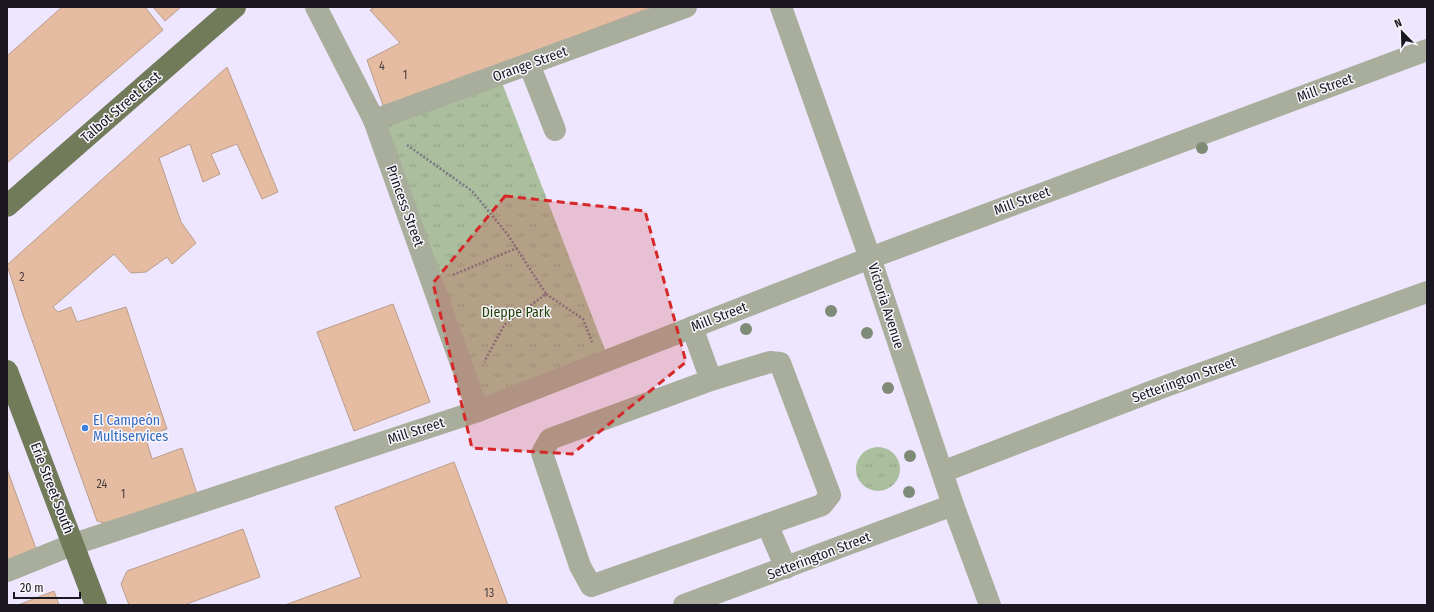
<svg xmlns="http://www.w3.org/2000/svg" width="1434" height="612" font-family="'Fira Sans Condensed',sans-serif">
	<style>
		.park { fill: url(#park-tufts) }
		.building { fill: #e5bca2; stroke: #ba9d8b }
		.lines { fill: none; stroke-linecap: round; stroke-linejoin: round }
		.path { stroke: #7b7787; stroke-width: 2.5; stroke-dasharray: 2 2; stroke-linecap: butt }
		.minor { stroke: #a8ae9b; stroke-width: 22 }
		.major { stroke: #717b5a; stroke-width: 22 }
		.tree { fill: #7e8b76 }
		.marked { fill: #d62828; fill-opacity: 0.2; stroke: #d62828; stroke-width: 3; stroke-dasharray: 8 5; stroke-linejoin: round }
		.shop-dot { fill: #3f7fe0; stroke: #f8f6fc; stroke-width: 1.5 }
		.labels { text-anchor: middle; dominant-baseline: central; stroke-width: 3; stroke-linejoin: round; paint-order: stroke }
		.number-label { font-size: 12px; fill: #4d4041 }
		.street-label { font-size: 14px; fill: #1a1721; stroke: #f8f6fc }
		.park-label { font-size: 14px; fill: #234007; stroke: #f8f6fc }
		.shop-label { font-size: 14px; fill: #366cbe; stroke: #f8f6fc; text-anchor: start }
	</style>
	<defs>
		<pattern id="park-tufts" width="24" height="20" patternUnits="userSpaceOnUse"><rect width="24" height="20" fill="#abbf9e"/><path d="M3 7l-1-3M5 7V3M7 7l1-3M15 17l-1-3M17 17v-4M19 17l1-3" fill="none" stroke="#93a388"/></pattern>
	</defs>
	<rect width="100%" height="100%" fill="#ede6fe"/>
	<!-- park -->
	<g class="park">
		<path d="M499 75 609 360 478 411 374 120Z"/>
		<circle cx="878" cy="469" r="22"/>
	</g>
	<!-- building -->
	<g class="building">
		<path d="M62 7H145L163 30 7 163V56Z"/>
		<path d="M153 7H181L165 21Z"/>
		<path d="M375 7H652L384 108 367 60 400 43 370 10Z"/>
		<path d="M227 67 278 192 262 199 237 144 211 154 220 174 203 182 190 144 159 158 181 222 196 243 172 264 167 257 146 272 131 273 114 254 53 307 58 312 71 307 77 322 126 307 167 429 145 436 152 459 182 448 197 494 111 525 97 521 24 318 7 265Z"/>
		<path d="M393 304 430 402 354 431 317 332Z"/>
		<path d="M454 462 508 605H285L361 577 335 507Z"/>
		<path d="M7 469 38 554 7 566Z"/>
		<path d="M243 529 260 577 184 605H129L121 584 127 571Z"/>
		<path d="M54 591 59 605H18Z"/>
	</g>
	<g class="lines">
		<!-- path -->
		<g class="path">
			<path d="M407 145 472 191 508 235 546 294 505 324 484 362"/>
			<path d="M453 275 517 248"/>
			<path d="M546 294 583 319 592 342"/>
		</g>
		<!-- minor -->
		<g class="minor">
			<path d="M316 7 374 120 478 411"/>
			<path d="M781 7 870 258 953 505 990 605"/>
			<path d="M529 64 555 130"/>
			<path d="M374 120 686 7"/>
			<path d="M692 327 711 380 550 439 542 453 580 566 591 586 822 505 830 495 780 363 770 362 711 380"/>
			<path d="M942 472 1166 386 1427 292"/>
			<path d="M767 524 786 568"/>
			<path d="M7 571 74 544 478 411 870 258 1427 50"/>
			<path d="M684 605 953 505"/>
		</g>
		<!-- major -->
		<g class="major">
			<path d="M7 206 235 7"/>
			<path d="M7 371 96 605"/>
		</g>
	</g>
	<!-- trees -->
	<g class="tree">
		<circle cx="1202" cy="148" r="6"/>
		<circle cx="831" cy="311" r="6"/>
		<circle cx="746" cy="329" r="6"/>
		<circle cx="867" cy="333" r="6"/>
		<circle cx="888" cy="388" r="6"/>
		<circle cx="910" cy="456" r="6"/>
		<circle cx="909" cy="492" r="6"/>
	</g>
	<!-- marked area -->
	<path class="marked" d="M505 196 645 211 686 362 572 454 472 448 433 283Z"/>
	<!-- markers -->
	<circle class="shop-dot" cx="85" cy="428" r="4"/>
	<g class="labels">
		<!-- number labels -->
		<g class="number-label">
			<text x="382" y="66">4</text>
			<text x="405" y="75">1</text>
			<text x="22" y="277">2</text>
			<text x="102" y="484">24</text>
			<text x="123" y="494">1</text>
			<text x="489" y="593">13</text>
		</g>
		<!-- street labels -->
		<g class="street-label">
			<text transform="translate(530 64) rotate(-20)">Orange Street</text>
			<text transform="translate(1325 88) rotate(-20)">Mill Street</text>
			<text transform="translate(121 107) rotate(-41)">Talbot Street East</text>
			<text transform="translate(1022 201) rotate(-20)">Mill Street</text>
			<text transform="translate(405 206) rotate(70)">Princess Street</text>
			<text transform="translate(886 306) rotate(72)">Victoria Avenue</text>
			<text transform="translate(719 317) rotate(-21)">Mill Street</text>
			<text transform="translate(1184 380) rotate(-20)">Setterington Street</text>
			<text transform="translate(416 431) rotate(-18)">Mill Street</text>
			<text transform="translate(52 488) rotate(69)">Erie Street South</text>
			<text transform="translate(819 556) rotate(-21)">Setterington Street</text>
		</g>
		<!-- park labels -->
		<g class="park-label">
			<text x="516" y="312">Dieppe Park</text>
		</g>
		<!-- shop labels -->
		<g class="shop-label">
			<text x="93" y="420">El Campeón<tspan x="93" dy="16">Multiservices</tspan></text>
		</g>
	</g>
	<!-- border -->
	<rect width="1434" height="612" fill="none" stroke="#1a1721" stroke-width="16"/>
	<!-- north arrow -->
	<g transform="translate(1402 32) rotate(337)" stroke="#f8f6fc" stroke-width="3" paint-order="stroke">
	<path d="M0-3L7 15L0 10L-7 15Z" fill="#1a1721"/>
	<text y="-6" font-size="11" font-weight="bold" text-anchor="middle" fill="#1a1721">N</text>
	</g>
	<!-- scale -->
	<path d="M14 592v6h66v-6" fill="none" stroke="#1a1721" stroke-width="2"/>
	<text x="20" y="592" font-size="12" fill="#1a1721" stroke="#f8f6fc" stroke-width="3" paint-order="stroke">20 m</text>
</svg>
